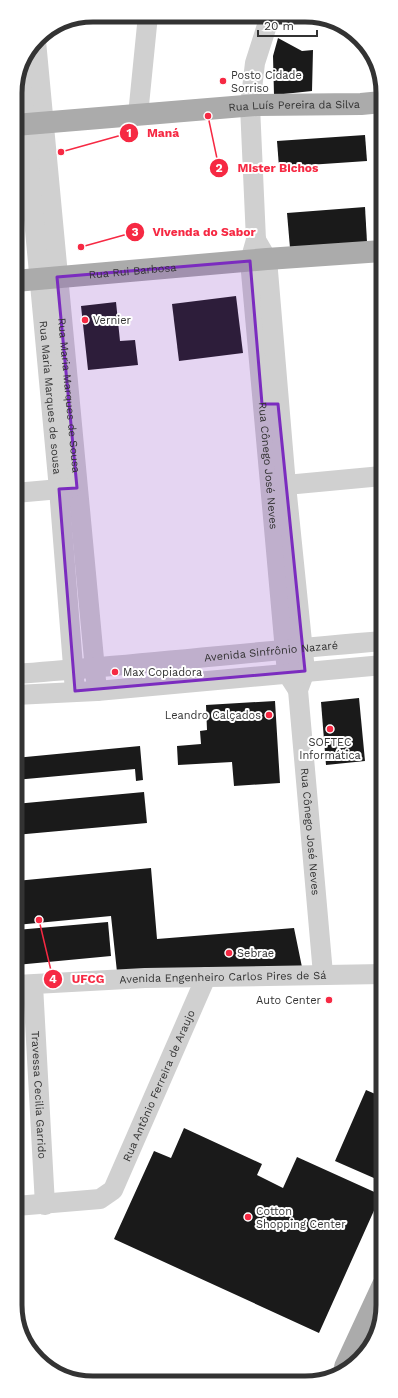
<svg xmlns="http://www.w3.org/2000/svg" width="398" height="1398" font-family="'Work Sans',sans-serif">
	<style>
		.building { fill: #1a1a1a }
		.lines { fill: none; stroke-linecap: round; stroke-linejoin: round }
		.minor { stroke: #d0d0d0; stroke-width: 20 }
		.major { stroke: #ababab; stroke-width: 22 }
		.marked { fill: #7b2cbf; fill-opacity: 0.2; stroke: #7b2cbf; stroke-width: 3; stroke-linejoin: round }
		.poi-dot { fill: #f62943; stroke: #fff; stroke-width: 1.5 }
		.labels { text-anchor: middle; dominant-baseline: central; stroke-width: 4; stroke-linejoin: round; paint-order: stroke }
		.poi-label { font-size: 11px; fill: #333; stroke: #fff; text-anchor: start }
		.street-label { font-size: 11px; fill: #333; stroke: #fff }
		.rim { fill: none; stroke: #333; stroke-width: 5 }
		.leader { fill: none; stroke: #f62943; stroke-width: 1.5 }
		.callout-dot { fill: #f62943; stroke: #fff; stroke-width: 1.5 }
		.mark-label { font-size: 12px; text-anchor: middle; font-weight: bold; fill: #fff }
		.callout-label { font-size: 12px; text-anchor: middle; font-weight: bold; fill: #f62943; stroke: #fff; stroke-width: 4; stroke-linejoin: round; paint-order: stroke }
	</style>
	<rect width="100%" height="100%" fill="#fff"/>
	<!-- building -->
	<g class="building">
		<path d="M278 38 302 51 313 50 312 91 274 95 273 56Z"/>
		<path d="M365 135 367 161 279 167 277 141Z"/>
		<path d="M365 207 367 242 290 248 287 213Z"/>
		<path d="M236 296 243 353 179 361 172 304Z"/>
		<path d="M116 302 120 341 135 340 138 365 88 370 81 306Z"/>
		<path d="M359 698 365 761 326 765 321 702Z"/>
		<path d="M275 701 280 783 234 786 232 762 178 765 177 746 201 744 200 731 207 730 206 705Z"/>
		<path d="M140 746 143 780 136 781 135 769 15 780V758Z"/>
		<path d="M144 792 147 823 15 835V804Z"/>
		<path d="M151 868 157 939 294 928 303 972H117L111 916 16 925V881Z"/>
		<path d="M108 922 111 956 16 965V930Z"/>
		<path d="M383 1089V1182L335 1161 366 1090 380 1096Z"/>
		<path d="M184 1128 262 1164 257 1175 283 1188 297 1157 381 1195 319 1333 114 1239 154 1151 171 1158Z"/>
	</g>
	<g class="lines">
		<!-- minor -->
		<g class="minor">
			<path id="s1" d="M270 16 255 63 250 106 256 240 250 261 287 673 298 690"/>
			<path id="s2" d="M36 41 97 691"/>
			<path id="s3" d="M20 68 59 489 75 691"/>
			<path d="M138 115 148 15"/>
			<path id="s4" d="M256 240 267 259 286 485 305 671 298 690 323 974"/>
			<path d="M286 485 382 476"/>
			<path d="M15 493 71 488"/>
			<path id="s5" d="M15 674C138 665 260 651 383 641"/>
			<path d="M15 695 97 691 383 665"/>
			<path id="s6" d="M16 985 145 978 383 974"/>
			<path id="s7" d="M33 985 45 1205"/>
			<path id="s8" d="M16 1206 100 1199 113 1190 206 977"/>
		</g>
		<!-- major -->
		<g class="major">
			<path id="s9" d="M15 125 257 105 361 104 382 102"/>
			<path id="s10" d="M15 281 267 259 382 251"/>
			<path d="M345 1367 383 1285"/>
		</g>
	</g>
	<!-- marked area -->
	<path class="marked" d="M250 261 262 404H278L305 671 75 691 59 489 77 488 57 277Z"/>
	<!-- markers -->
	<g class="poi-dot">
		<circle cx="223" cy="81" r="4"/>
		<circle cx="85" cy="320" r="4"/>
		<circle cx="115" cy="672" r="4"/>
		<circle cx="269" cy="715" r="4"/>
		<circle cx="330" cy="729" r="4"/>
		<circle cx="229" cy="953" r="4"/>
		<circle cx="329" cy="1000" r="4"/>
		<circle cx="248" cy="1217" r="4"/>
	</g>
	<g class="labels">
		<!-- poi labels -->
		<g class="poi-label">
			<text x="231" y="75">Posto Cidade<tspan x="231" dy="13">Sorriso</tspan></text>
			<text x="93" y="320">Vernier</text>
			<text x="123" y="672">Max Copiadora</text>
			<text x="261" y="715" text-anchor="end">Leandro Calçados</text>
			<text x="330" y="742" text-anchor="middle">SOFTEC<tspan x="330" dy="13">Informática</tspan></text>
			<text x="237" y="953">Sebrae</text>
			<text x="321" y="1000" text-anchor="end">Auto Center</text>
			<text x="256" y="1211">Cotton<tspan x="256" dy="13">Shopping Center</tspan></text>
		</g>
		<!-- street labels -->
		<g class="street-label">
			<text stroke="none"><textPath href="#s9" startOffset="280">Rua Luís Pereira da Silva</textPath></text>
			<text stroke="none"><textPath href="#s10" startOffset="118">Rua Rui Barbosa</textPath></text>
			<text stroke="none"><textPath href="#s2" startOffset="356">Rua Maria Marques de Sousa</textPath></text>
			<text stroke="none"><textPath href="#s3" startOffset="331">Rua Maria Marques de sousa</textPath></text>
			<text stroke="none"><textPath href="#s1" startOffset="454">Rua Cônego José Neves</textPath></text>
			<text stroke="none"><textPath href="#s5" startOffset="257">Avenida Sinfrônio Nazaré</textPath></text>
			<text stroke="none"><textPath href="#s4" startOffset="598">Rua Cônego José Neves</textPath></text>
			<text stroke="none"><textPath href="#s6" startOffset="207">Avenida Engenheiro Carlos Pires de Sá</textPath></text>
			<text stroke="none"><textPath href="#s8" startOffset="214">Rua Antônio Ferreira de Araujo</textPath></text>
			<text stroke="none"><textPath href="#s7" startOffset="110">Travessa Cecilia Garrido</textPath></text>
		</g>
	</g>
	<!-- crop -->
	<path d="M0 0H398V1398H0ZM93 22H305A71 71 0 0 1 376 93V1305A71 71 0 0 1 305 1376H93A71 71 0 0 1 22 1305V93A71 71 0 0 1 93 22Z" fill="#fff" fill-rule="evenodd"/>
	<path class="rim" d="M93 22H305A71 71 0 0 1 376 93V1305A71 71 0 0 1 305 1376H93A71 71 0 0 1 22 1305V93A71 71 0 0 1 93 22Z"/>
	<!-- callouts -->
	<path class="leader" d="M61 152L129 133M208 116L219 168M81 247L135 232M39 920L53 979"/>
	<g class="callout-dot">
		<circle cx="61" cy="152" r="4"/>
		<circle cx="208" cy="116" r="4"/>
		<circle cx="81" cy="247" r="4"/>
		<circle cx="39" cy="920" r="4"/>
		<circle cx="129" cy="133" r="10"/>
		<circle cx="219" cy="168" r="10"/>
		<circle cx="135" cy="232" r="10"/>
		<circle cx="53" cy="979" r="10"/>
	</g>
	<g class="mark-label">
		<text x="129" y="137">1</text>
		<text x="219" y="172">2</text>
		<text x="135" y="236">3</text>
		<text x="53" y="983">4</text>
	</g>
	<g class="callout-label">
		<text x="163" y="137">Maná</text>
		<text x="278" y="172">Mister Bichos</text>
		<text x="204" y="236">Vivenda do Sabor</text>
		<text x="88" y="983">UFCG</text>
	</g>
	<!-- scale -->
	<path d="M258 30v6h59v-6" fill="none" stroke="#333333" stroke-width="2"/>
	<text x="264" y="30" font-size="12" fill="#333333" stroke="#ffffff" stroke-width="3" paint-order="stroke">20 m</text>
</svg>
